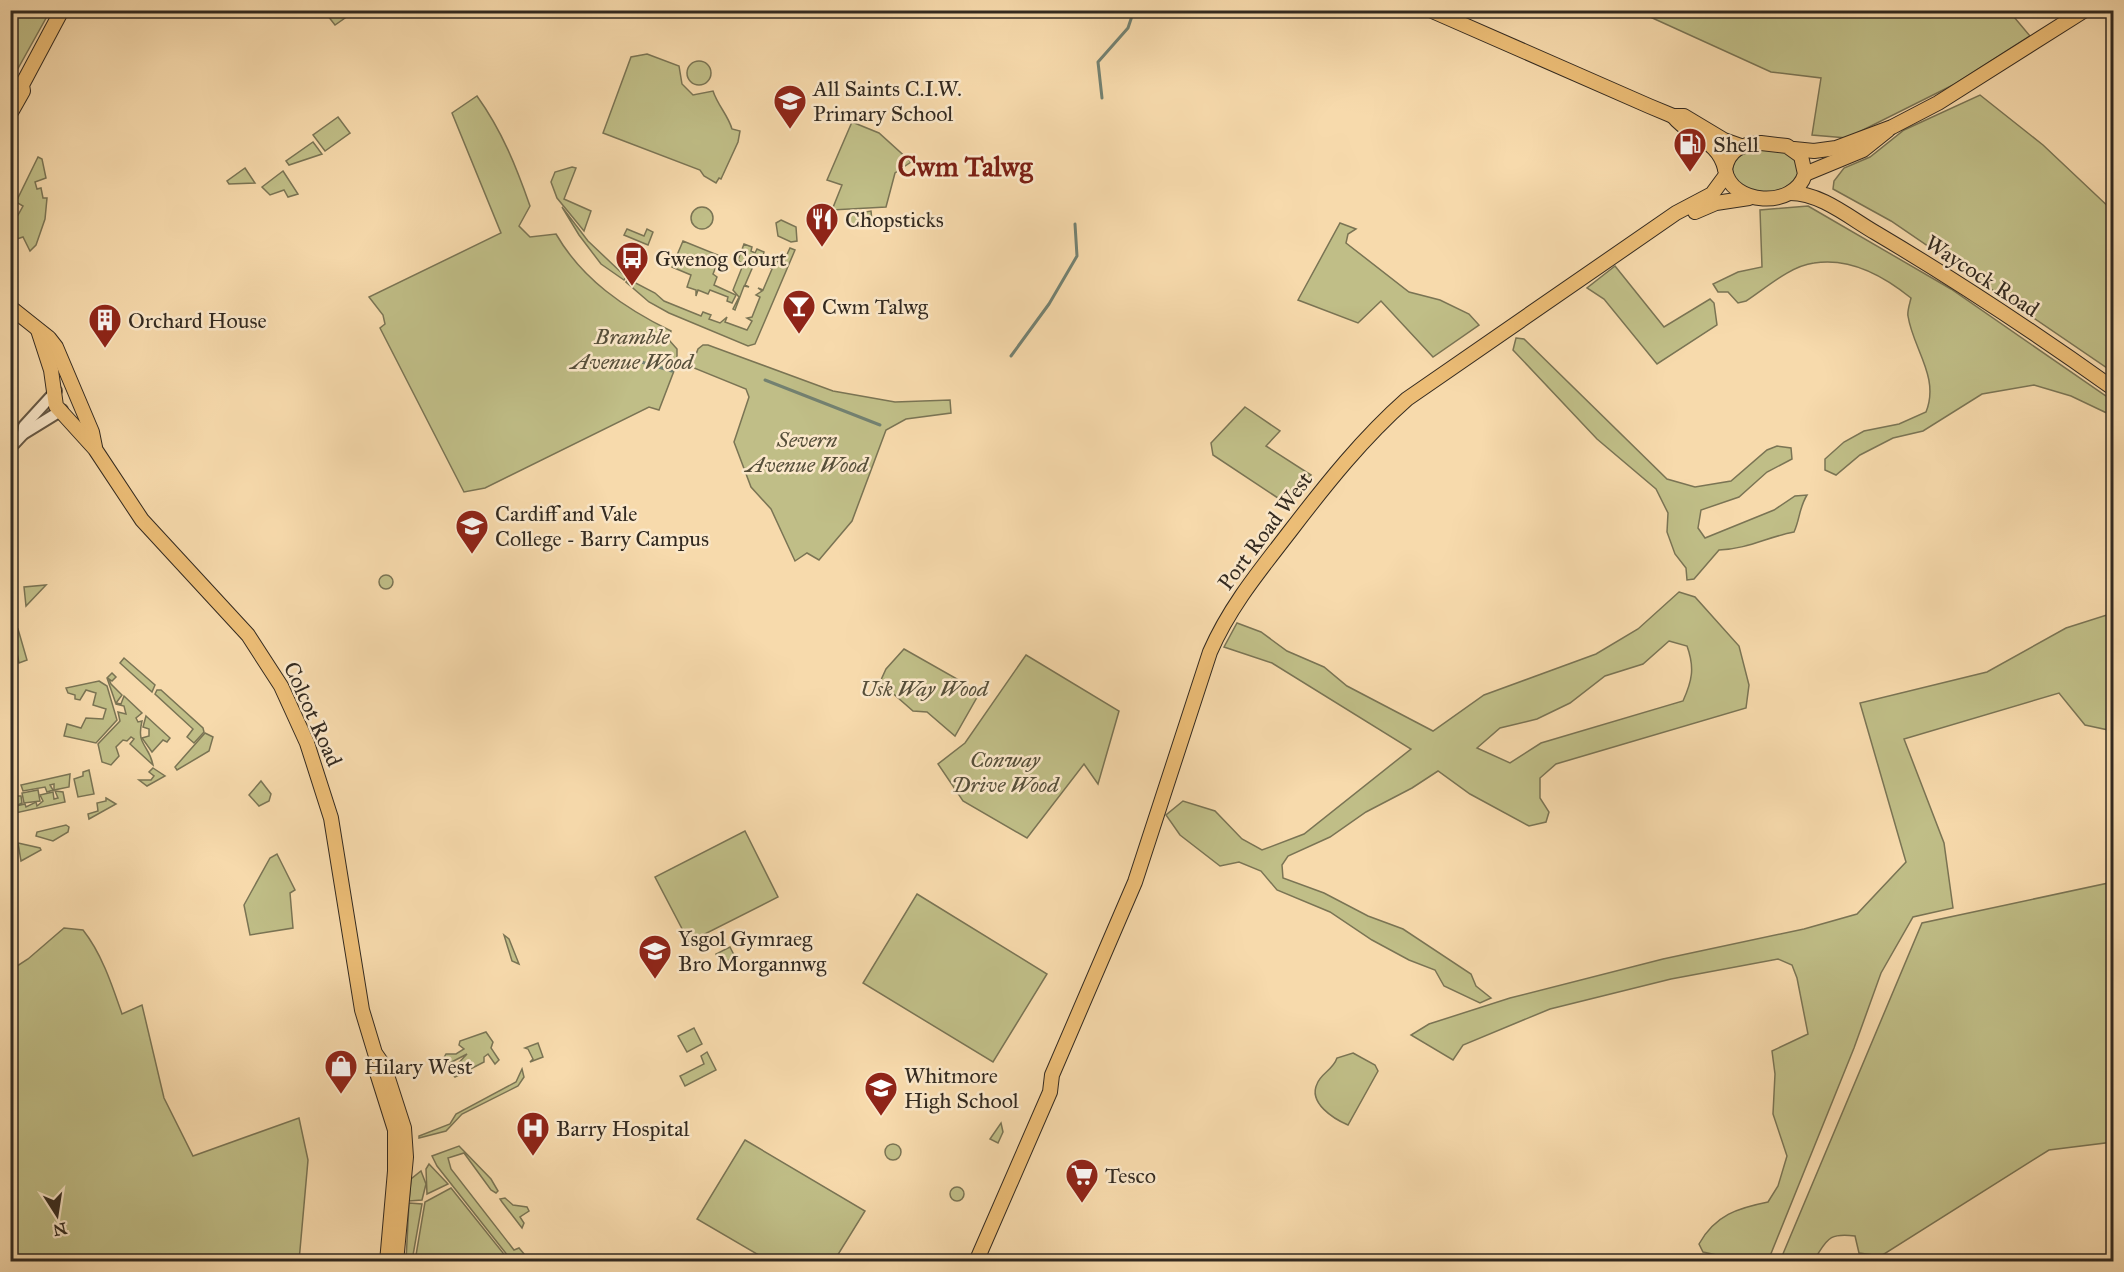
<svg xmlns="http://www.w3.org/2000/svg" width="2124" height="1272" font-family="'IM FELL Great Primer',serif">
	<style>
		.green { fill: #c0be87; stroke: #7a7454; stroke-width: 1.5; fill-rule: evenodd }
		.lines { fill: none; stroke-linecap: round; stroke-linejoin: round }
		.stream { stroke: #738171; stroke-width: 3 }
		.minor-casing { stroke: #645643; stroke-width: 14 }
		.major-casing { stroke: #332a20; stroke-width: 16 }
		.minor { stroke: #fae7c9; stroke-width: 10 }
		.major { stroke: #ecbd76; stroke-width: 14 }
		.labels { text-anchor: middle; dominant-baseline: central; stroke-width: 5; stroke-linejoin: round; paint-order: stroke }
		.poi-label { font-size: 22px; fill: #332a20; stroke: #fae7c9; text-anchor: start }
		.street-label { font-size: 22px; fill: #332a20; stroke: #fae7c9 }
		.park-label { font-size: 22px; font-style: italic; fill: #564f3a; stroke: #fae7c9 }
		.district-label { font-size: 28px; font-weight: bold; fill: #7a1f14; stroke: #fae7c9 }
	</style>
	<rect width="100%" height="100%" fill="#f7daac"/>
	<filter id="stains"><feTurbulence type="fractalNoise" baseFrequency=".00333" numOctaves="4"/><feColorMatrix values="0 0 0 0 .2 0 0 0 0 .09 0 0 0 0 .02 0 0 0 .5 -.17"/></filter>
	<radialGradient id="worn" r=".72"><stop offset=".6" stop-color="#630" stop-opacity="0"/><stop offset="1" stop-color="#630" stop-opacity=".3"/></radialGradient>
	<!-- green -->
	<g class="green">
		<path d="M11 10 50 11 11 81 10 11Z"/>
		<path d="M324 11H355L335 25Z"/>
		<path d="M1637 11H2009L2030 36 1955 84 1847 138 1812 135 1821 78 1771 72Z"/>
		<path d="M647 54 679 66 682 84 693 95 713 91C718 106 728 115 732 129L740 131 738 142 721 179 719 178 716 183 704 176 700 170 603 133 631 57Z"/>
		<circle cx="699" cy="73" r="12"/>
		<path d="M1980 95 2043 145 2113 211V372L1891 221 1833 189 1834 181 1844 168 1870 157 1904 130Z"/>
		<path d="M477 96C502 131 516 166 530 206L519 226 530 237 556 234C582 279 624 308 671 331L669 340 677 349V363L659 410 649 407 485 488 464 492 380 328 385 324 383 315 369 297 501 233 452 113Z"/>
		<path d="M338 117 350 133 325 151 313 135Z"/>
		<path d="M852 122 879 133 911 162 895 173 886 207 832 210 842 185 827 180Z"/>
		<path d="M313 142 322 154 289 165 286 161Z"/>
		<path d="M1758 149 1783 151 1794 157C1812 185 1769 199 1748 190 1743 187 1738 182 1733 178 1730 158 1740 153 1758 149Z"/>
		<path d="M38 157 42 159 46 178 35 182 37 189 41 188 43 198H47L45 219 36 245 30 251 23 237 11 241V212L18 215 23 206 16 202Z"/>
		<path d="M572 167 576 168 564 199 591 211 584 231 557 198 551 182 555 172Z"/>
		<path d="M245 168 255 183 229 184 227 181Z"/>
		<path d="M283 171 298 194 288 197 284 190 270 195 262 187Z"/>
		<path d="M1808 206 1951 289 2113 401V416L2071 396 2034 385 1982 394 1923 431 1893 438 1860 455 1836 475 1825 470V459L1844 442 1864 431 1899 424 1926 412C1940 377 1913 349 1908 316 1907 311 1910 303 1911 298 1884 276 1850 257 1814 263 1790 266 1766 288 1746 301L1738 303 1728 292H1718L1713 284 1738 272 1762 267 1760 210Z"/>
		<circle cx="702" cy="218" r="11"/>
		<path d="M562 207 588 241 626 277 624 280 601 264 579 235Z"/>
		<path d="M871 211 872 221 849 225 847 215Z"/>
		<path d="M781 220 796 227 797 241 791 242 778 236 776 223Z"/>
		<path d="M1340 223 1356 229 1348 234 1346 243 1409 292 1440 300 1469 314 1479 325 1433 357 1381 301 1358 323 1298 300Z"/>
		<path d="M627 229 644 236 647 229 653 232 648 245 624 235Z"/>
		<path d="M683 241 725 258 721 267 715 269 713 274 717 277 714 285 736 295 732 303 727 301 728 297 710 290 708 294 698 290 696 296V290L687 287 691 275 672 267Z"/>
		<path d="M744 244 752 247 751 251 755 253 757 249 764 252 763 256 783 263 790 248 795 250 755 344 748 346 669 313 649 302 626 282 628 279 655 293 664 301 701 316 703 312 711 315 709 319 720 323 727 317 725 322 747 330 752 321 747 318 752 317 760 297 756 295 762 291 758 288 763 290 772 269 762 261 760 266 754 264 745 285 749 287 744 286 735 310 733 309 739 297 733 290 743 265 738 260Z"/>
		<path d="M1615 266 1664 327 1710 299 1714 303 1717 325 1657 364 1604 299 1587 288Z"/>
		<path d="M1516 338 1524 339 1667 479 1695 487 1731 481 1767 450 1777 446 1791 448 1792 459 1767 472 1739 497 1701 510 1698 528 1705 538 1774 510 1795 496 1807 495C1799 508 1800 519 1794 532 1767 537 1748 549 1719 550L1694 579 1687 580 1686 568 1675 554 1667 532 1668 513 1656 489 1597 439 1513 350Z"/>
		<path d="M703 345H708L833 391 895 402 950 400 951 413 906 419 886 430 852 521 819 560 807 553 795 561 771 509 751 487 734 442 749 397 746 389 694 368 692 365 698 349Z"/>
		<path d="M1245 407 1280 431 1266 446 1311 475 1287 504 1213 455 1211 443Z"/>
		<circle cx="386" cy="582" r="7"/>
		<path d="M46 585 26 606 24 587Z"/>
		<path d="M1679 592 1695 597 1739 646 1749 685 1746 708 1556 764 1540 778V798L1549 812 1546 822 1529 826 1470 794 1438 771 1412 788 1366 812 1330 837 1288 856 1282 865 1283 878 1324 893 1368 916 1403 929 1471 974 1476 986 1491 998 1480 1003 1444 986 1435 970 1409 960 1372 940 1330 912 1277 890 1261 871 1239 862 1220 866 1180 835 1166 815 1183 801 1215 811 1242 839 1262 850 1304 834 1411 749 1272 663 1224 647 1237 623 1261 632 1287 651 1324 667 1347 686 1433 731 1484 695 1596 654 1638 629ZM1669 641 1687 646C1695 668 1692 681 1683 701L1541 743 1510 763 1477 748 1500 728 1537 719 1570 703 1605 676 1643 664Z"/>
		<path d="M2113 613V731L2085 725 2059 693 1904 739 1944 843 1953 908 1913 917 1881 973 1854 1048 1768 1261H1744L1703 1252 1699 1244C1715 1215 1738 1208 1768 1202L1778 1186 1787 1156 1773 1114 1775 1074 1772 1051 1808 1034 1797 978 1792 965 1778 959 1671 979 1550 1009 1463 1045 1453 1060 1411 1035 1429 1024 1510 998 1663 959 1804 929 1857 914 1906 862 1860 703 1987 672 2066 628Z"/>
		<path d="M18 629 27 660 19 663 14 638 10 639 11 631Z"/>
		<path d="M904 649 980 692 955 736 927 712 913 711 880 682 886 669Z"/>
		<path d="M1026 655 1119 711 1098 784 1084 764 1027 838 963 801 938 764 965 743Z"/>
		<path d="M124 658 155 685 152 692 120 663Z"/>
		<path d="M112 673 116 677 112 681 109 679 111 684 122 695 116 703 121 704 124 696 142 713 136 718 138 722 142 721C136 746 149 744 153 765L130 744 134 739 131 737 127 741 123 740 116 747 119 756 111 765 102 762 98 744 120 721 118 712 126 714 124 706 116 704 107 678Z"/>
		<path d="M99 681 107 686 117 720 96 743 64 736 67 724 81 728 86 718 103 719 106 709 93 705 96 693 86 690 80 700 75 699V695L68 693 66 688Z"/>
		<path d="M157 690H161L203 728 204 732 194 743 187 737 193 729 155 694Z"/>
		<path d="M146 716 170 738 167 742 163 740 152 752 142 738 149 736V729L143 727Z"/>
		<path d="M205 733 213 737 209 751 177 770 175 767Z"/>
		<path d="M153 768 165 776 147 786 139 780H151L154 776 149 772Z"/>
		<path d="M89 770 94 794 78 797 74 779 83 776V772Z"/>
		<path d="M70 774 69 787 54 790V784L50 785 53 790 47 792 45 787 23 791 21 785Z"/>
		<path d="M261 781 271 794 269 801 259 806 249 795Z"/>
		<path d="M38 790 40 801 24 803 22 793Z"/>
		<path d="M55 791 63 792 65 802 15 813 17 825 14 827V817H11L10 814 14 813 11 800 15 799 14 796H21L22 803 16 806 25 804 26 807 36 802 37 806 43 801 40 795 53 792 54 799 58 798Z"/>
		<path d="M106 798 116 804 89 819 88 814 98 811 97 803 106 801Z"/>
		<path d="M66 825 69 827 68 832 53 841 36 836 37 832Z"/>
		<path d="M745 831 778 897 689 942 655 877Z"/>
		<path d="M18 843 40 848 41 850 21 861Z"/>
		<path d="M277 854 295 890 290 893 293 928 250 935 244 905 270 858Z"/>
		<path d="M2113 882V1142L2049 1150 1881 1256 1859 1253 1855 1236C1826 1232 1827 1242 1813 1261H1780L1922 923Z"/>
		<path d="M917 894 1047 974 993 1062 863 983Z"/>
		<path d="M64 928 83 930C102 954 112 985 122 1014L142 1005 164 1098 193 1156 299 1118 308 1160 299 1261H11V970L28 959Z"/>
		<path d="M504 935 509 939 519 964 512 961Z"/>
		<path d="M730 947 735 957 721 964 716 954Z"/>
		<path d="M694 1028 702 1044 687 1052 678 1036Z"/>
		<path d="M486 1032 493 1042 491 1048 499 1060 495 1064 488 1054 484 1057V1062L455 1077 450 1072 467 1054 446 1065 442 1061 446 1054H456L464 1049 459 1045 460 1041Z"/>
		<path d="M538 1043 543 1057 530 1062 533 1059 528 1049 525 1048Z"/>
		<path d="M707 1052 716 1070 685 1086 680 1076 704 1064 701 1056Z"/>
		<path d="M1353 1053 1375 1065 1378 1071 1348 1125C1334 1119 1308 1103 1317 1084 1321 1073 1333 1070 1337 1058Z"/>
		<path d="M522 1069 524 1077 518 1086 462 1114 446 1131 419 1138V1136L450 1124 456 1114 516 1082Z"/>
		<path d="M1001 1123 1003 1132 998 1143 990 1139Z"/>
		<path d="M745 1140 865 1211 834 1261H769L697 1219Z"/>
		<circle cx="893" cy="1152" r="8"/>
		<path d="M459 1146 491 1179 498 1191 496 1193 491 1190 464 1153 448 1158 451 1169 514 1250 519 1248 530 1261H512L437 1166 432 1156Z"/>
		<path d="M429 1164 448 1184 427 1194 426 1169Z"/>
		<path d="M421 1171 426 1184 422 1200 409 1201 411 1179Z"/>
		<circle cx="957" cy="1194" r="7"/>
		<path d="M451 1188 507 1258 512 1261H415L425 1202Z"/>
		<path d="M505 1198 513 1205 527 1207 529 1211 520 1217 524 1223 522 1228 502 1202 500 1199Z"/>
		<path d="M409 1203 422 1204 412 1261H406Z"/>
	</g>
	<g class="lines">
		<!-- stream -->
		<g class="stream">
			<path d="M1102 98 1098 62 1128 28 1132 16 1148 10"/>
			<path d="M1011 356 1049 304 1077 256 1075 224"/>
			<path d="M638 361 672 371"/>
			<path d="M765 380 880 425"/>
		</g>
		<!-- minor casing -->
		<g class="minor-casing">
			<g id="minor">
				<path d="M23 434 24 426 56 391"/>
				<path d="M10 448 23 434 62 410"/>
			</g>
		</g>
		<!-- major casing -->
		<g class="major-casing">
			<g id="major">
				<path d="M1430 10 1649 106 1673 116H1684L1724 140 1741 146"/>
				<path d="M10 114 23 91 22 85 62 10"/>
				<path d="M1673 116C1690 138 1718 139 1725 169"/>
				<path d="M1761 143 1787 146 1801 156 1805 174C1795 209 1730 206 1725 169 1729 149 1742 144 1761 143Z"/>
				<path d="M1794 149 1814 151 1836 148 1892 127 1938 103 2085 10"/>
				<path d="M1805 174 1863 150 1888 130"/>
				<path d="M1790 193C1821 193 1850 218 1876 233 1957 281 2037 334 2114 389"/>
				<path d="M1695 212 1716 203 1749 198"/>
				<path d="M10 307 49 338 56 347 92 432 95 447"/>
				<path d="M38 330 51 370 56 406 95 449 142 520 248 635 281 686 307 743 331 818 362 1010 375 1053 384 1066 404 1128 406 1157 396 1262"/>
				<path d="M377 1073 395 1130V1171L387 1262"/>
				<path d="M976 1262 1050 1092 1052 1075 1135 882 1210 652C1230 606 1261 569 1291 530 1327 483 1363 438 1407 399L1676 213 1712 194 1726 175"/>
			</g>
		</g>
		<!-- minor -->
		<use href="#minor" class="minor"/>
		<!-- major -->
		<use href="#major" class="major"/>
	</g>
	<!-- icons -->
	<defs>
		<g id="school-pin" transform="scale(1.725)"><path d="M0 17L-7.5 6A9.5 9.5 0 1 1 7.5 6Z" fill="#8f2418" stroke="#fae7c9"/><path d="M0-5L7-2L0 1L-7-2ZM-4 1L0 2.5L4 1V4Q0 6-4 4Z" fill="#fff"/></g>
		<g id="fuel-pin" transform="scale(1.725)"><path d="M0 17L-7.5 6A9.5 9.5 0 1 1 7.5 6Z" fill="#8f2418" stroke="#fae7c9"/><path d="M-5.5-6h7V0h2V4h1.3V-2.5L3-4.5l.8-.8L6-3V5H2.5V1h-1V6h-7ZM-4.2-4.7v3.2H.2V-4.7Z" fill="#fff"/></g>
		<g id="restaurant-pin" transform="scale(1.725)"><path d="M0 17L-7.5 6A9.5 9.5 0 1 1 7.5 6Z" fill="#8f2418" stroke="#fae7c9"/><path d="M-5-6h1v4h1v-4h1v4h1v-4h1v5L-1.5 .5V6h-2V.5L-5-1ZM5-6V6H3V1.5H1.5Q1.5-4 5-6Z" fill="#fff"/></g>
		<g id="bus-pin" transform="scale(1.725)"><path d="M0 17L-7.5 6A9.5 9.5 0 1 1 7.5 6Z" fill="#8f2418" stroke="#fae7c9"/><path d="M-5-6H5V4H4V6H2V4H-2V6H-4V4H-5ZM-3.5-4V0h7V-4ZM-3.5 1.2v1.5H-2V1.2ZM2 1.2v1.5H3.5V1.2Z" fill="#fff"/></g>
		<g id="bar-pin" transform="scale(1.725)"><path d="M0 17L-7.5 6A9.5 9.5 0 1 1 7.5 6Z" fill="#8f2418" stroke="#fae7c9"/><path d="M-6-5H6L.8 .8V4.5H3.5V6h-7V4.5H-.8V.8Z" fill="#fff"/></g>
		<g id="building-pin" transform="scale(1.725)"><path d="M0 17L-7.5 6A9.5 9.5 0 1 1 7.5 6Z" fill="#8f2418" stroke="#fae7c9"/><path d="M-4-6H4V6H1V3H-1V6H-4ZM-2.5-4.3h1.7v1.8h-1.7ZM.8-4.3h1.7v1.8H.8ZM-2.5-1h1.7V.8h-1.7ZM.8-1h1.7V.8H.8Z" fill="#fff"/></g>
		<g id="university-pin" transform="scale(1.725)"><path d="M0 17L-7.5 6A9.5 9.5 0 1 1 7.5 6Z" fill="#8f2418" stroke="#fae7c9"/><path d="M0-5L7-2L0 1L-7-2ZM-4 1L0 2.5L4 1V4Q0 6-4 4Z" fill="#fff"/></g>
		<g id="shop-pin" transform="scale(1.725)"><path d="M0 17L-7.5 6A9.5 9.5 0 1 1 7.5 6Z" fill="#8f2418" stroke="#fae7c9"/><path d="M-5-2.5h2.3a2.7 3.5 0 0 1 5.4 0H5L5.5 6h-11ZM-1.5-2.5h3a1.5 2.3 0 0 0-3 0Z" fill="#fff"/></g>
		<g id="hospital-pin" transform="scale(1.725)"><path d="M0 17L-7.5 6A9.5 9.5 0 1 1 7.5 6Z" fill="#8f2418" stroke="#fae7c9"/><path d="M-5-5h3v3.5h4V-5h3V5h-3V1.5h-4V5h-3Z" fill="#fff"/></g>
		<g id="supermarket-pin" transform="scale(1.725)"><path d="M0 17L-7.5 6A9.5 9.5 0 1 1 7.5 6Z" fill="#8f2418" stroke="#fae7c9"/><path d="M-6-5.5h2.5l.6 2H6L4.5 2H-2.5L-4.4-4H-6ZM-1.5 3.2a1.3 1.3 0 1 0 .1 0ZM3 3.2a1.3 1.3 0 1 0 .1 0Z" fill="#fff"/></g>
	</defs>
	<g fill-rule="evenodd">
		<use href="#school-pin" x="790" y="101"/>
		<use href="#fuel-pin" x="1690" y="144"/>
		<use href="#restaurant-pin" x="822" y="219"/>
		<use href="#bus-pin" x="632" y="258"/>
		<use href="#bar-pin" x="799" y="306"/>
		<use href="#building-pin" x="105" y="320"/>
		<use href="#university-pin" x="472" y="526"/>
		<use href="#school-pin" x="655" y="951"/>
		<use href="#shop-pin" x="341" y="1066"/>
		<use href="#school-pin" x="881" y="1088"/>
		<use href="#hospital-pin" x="533" y="1128"/>
		<use href="#supermarket-pin" x="1082" y="1175"/>
	</g>
	<g class="labels">
		<!-- poi labels -->
		<g class="poi-label">
			<text x="813" y="88">All Saints C.I.W.<tspan x="813" dy="25">Primary School</tspan></text>
			<text x="1713" y="144">Shell</text>
			<text x="845" y="219">Chopsticks</text>
			<text x="655" y="258">Gwenog Court</text>
			<text x="822" y="306">Cwm Talwg</text>
			<text x="128" y="320">Orchard House</text>
			<text x="495" y="513">Cardiff and Vale<tspan x="495" dy="25">College - Barry Campus</tspan></text>
			<text x="678" y="938">Ysgol Gymraeg<tspan x="678" dy="25">Bro Morgannwg</tspan></text>
			<text x="364" y="1066">Hilary West</text>
			<text x="904" y="1075">Whitmore<tspan x="904" dy="25">High School</tspan></text>
			<text x="556" y="1128">Barry Hospital</text>
			<text x="1105" y="1175">Tesco</text>
		</g>
		<!-- street labels -->
		<g class="street-label">
			<text transform="translate(1982 276) rotate(33)">Waycock Road</text>
			<text transform="translate(1265 531) rotate(-53)">Port Road West</text>
			<text transform="translate(313 714) rotate(66)">Colcot Road</text>
		</g>
		<!-- park labels -->
		<g class="park-label">
			<text x="632" y="336">Bramble<tspan x="632" dy="25">Avenue Wood</tspan></text>
			<text x="807" y="439">Severn<tspan x="807" dy="25">Avenue Wood</tspan></text>
			<text x="924" y="688">Usk Way Wood</text>
			<text x="1005" y="759">Conway<tspan x="1005" dy="25">Drive Wood</tspan></text>
		</g>
		<!-- district labels -->
		<g class="district-label">
			<text x="965" y="166">Cwm Talwg</text>
		</g>
	</g>
	<!-- margin -->
	<rect width="2124" height="1272" fill="none" stroke="#f7daac" stroke-width="36"/>
	<rect x="12" y="12" width="2100" height="1248" fill="none" stroke="#332a20" stroke-width="3"/>
	<rect x="18" y="18" width="2088" height="1236" fill="none" stroke="#332a20" stroke-width="1.5"/>
	<!-- north arrow -->
	<g transform="translate(57 1215) rotate(168)" stroke="#fae7c9" stroke-width="4.5" paint-order="stroke">
	<path d="M0-4.5L10 22L0 15L-10 22Z" fill="#332a20"/>
	<text y="-9" font-size="16" font-weight="bold" text-anchor="middle" fill="#332a20">N</text>
	</g>
	<rect width="100%" height="100%" filter="url(#stains)"/>
	<rect width="100%" height="100%" fill="url(#worn)"/>
</svg>
